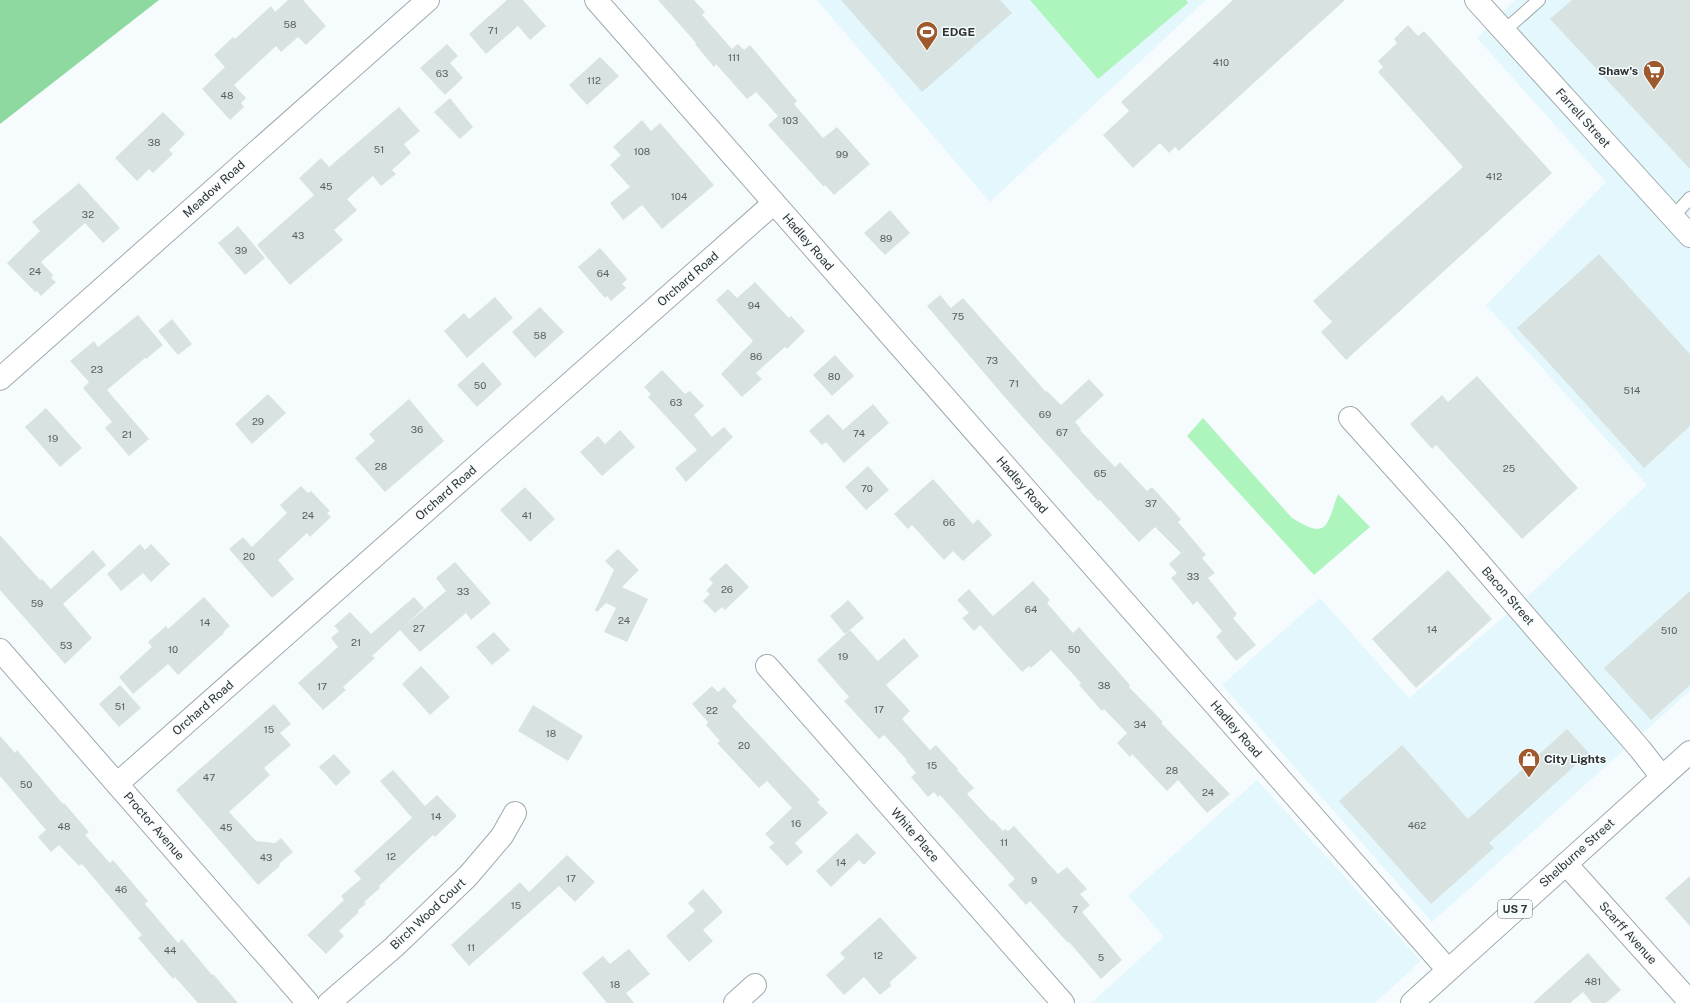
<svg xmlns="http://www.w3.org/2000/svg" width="1690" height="1003" font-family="'Public Sans',sans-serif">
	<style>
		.built { fill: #e3f7fc }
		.green { fill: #adf4bd }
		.forest { fill: #8ed9a0 }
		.building { fill: #d8e3e1 }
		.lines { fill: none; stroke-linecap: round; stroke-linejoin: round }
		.service-casing { stroke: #9fa9ac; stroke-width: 14 }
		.minor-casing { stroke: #9fa9ac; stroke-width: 24 }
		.tertiary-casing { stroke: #9fa9ac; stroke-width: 24 }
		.primary-casing { stroke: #9fa9ac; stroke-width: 24 }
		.service { stroke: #fff; stroke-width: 12 }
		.minor { stroke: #fff; stroke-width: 22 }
		.tertiary { stroke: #fff; stroke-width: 22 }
		.primary { stroke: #fff; stroke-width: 22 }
		.labels { text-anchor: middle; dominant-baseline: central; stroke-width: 3; stroke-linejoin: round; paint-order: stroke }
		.number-label { font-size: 10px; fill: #585e5f }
		.shield { fill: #f6fcfe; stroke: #6a6f71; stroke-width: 1 }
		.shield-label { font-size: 11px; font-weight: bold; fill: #2e3234 }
		.poi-label { font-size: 12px; font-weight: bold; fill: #2e3234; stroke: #f6fcfe; text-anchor: start }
		.street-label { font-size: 12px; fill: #2e3234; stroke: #f6fcfe }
	</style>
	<rect width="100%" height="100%" fill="#f6fcfe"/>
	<!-- built -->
	<g class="built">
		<path d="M817 0H1206L990 202Z"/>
		<path d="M1515 0H1690V691L1432 922 1222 685 1320 598 1409 698 1526 598 1647 485 1486 305 1606 182 1477 38Z"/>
		<path d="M1257 780 1421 961 1375 1003H1091L1164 937 1128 896Z"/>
	</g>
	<!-- green -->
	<g class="green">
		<path d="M1030 0H1186L1188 3 1098 79Z"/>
		<path d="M1203 418 1292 518C1328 540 1326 527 1338 494L1370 527 1314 575 1187 436Z"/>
	</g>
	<!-- forest -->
	<path class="forest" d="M0 0H159L0 124Z"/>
	<!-- building -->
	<g class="building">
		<path d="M288 0H303L326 26 306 45 298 37 281 52 276 46 234 85 246 98 241 103 244 107 230 120 202 89 225 67 214 55 233 37 235 39 271 6 275 12Z"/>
		<path d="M507 0H523L546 26 530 40 518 26 486 54 469 34Z"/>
		<path d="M658 0H694L705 12 702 15 732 49 738 44 744 50 750 45 797 101 794 104 823 138 837 127 870 164 834 195 825 185 824 187 768 125 778 116 756 92 747 99 716 64 714 67 695 44 696 43Z"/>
		<path d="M841 0H1000L1012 13 922 92Z"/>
		<path d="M1233 0H1345L1179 151 1175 147 1169 153 1160 143 1133 168 1103 135 1129 111 1121 102Z"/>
		<path d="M1572 0H1690V169L1550 19Z"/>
		<path d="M1408 25 1418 36 1424 31 1552 173 1346 360 1321 332 1332 322 1313 301 1463 167 1378 72 1383 67 1378 61 1397 43 1394 39Z"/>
		<path d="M447 44 458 56 450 63 463 78 445 95 420 68Z"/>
		<path d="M600 57 619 76 587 105 569 85Z"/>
		<path d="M450 98 473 127 460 139 434 112Z"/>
		<path d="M399 107 420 131 404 144 411 153 392 170 396 174 381 186 373 176 347 199 357 210 334 230 343 240 290 285 257 245 314 195 299 178 321 158 329 167Z"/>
		<path d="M163 112 185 134 169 150 173 154 153 173 149 169 137 181 115 158Z"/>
		<path d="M642 120 651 131 660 123 714 185 662 229 642 205 623 220 610 203 630 187 610 165 621 155 613 147Z"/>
		<path d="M79 183 120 228 103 243 85 223 41 262 53 275 51 278 56 282 41 296 37 291 35 292 7 263 40 231 32 222Z"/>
		<path d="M890 210 910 233 885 255 864 233Z"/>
		<path d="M238 226 265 258 245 275 218 243Z"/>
		<path d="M600 248 627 279 622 284 626 288 611 301 607 296 605 298 578 267Z"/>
		<path d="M1599 254 1690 354V426L1644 468 1517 328Z"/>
		<path d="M755 282 789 318 791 316 805 331 787 349 785 347 756 373 762 379 742 397 721 374 753 341 716 300 728 289 737 298Z"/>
		<path d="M940 295 951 308 963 298 1046 392 1047 391 1061 405 1089 379 1104 395 1075 422 1081 429 1080 430 1115 467 1120 462 1147 491 1152 487 1181 519 1178 522 1206 555 1202 558 1215 573 1208 578 1237 614 1233 618 1256 645 1236 661 1216 637 1222 631 1197 601 1193 605 1171 578 1177 573 1169 564 1181 553 1155 527 1139 542 1100 500 1098 501 1008 401 927 306Z"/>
		<path d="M495 297 513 318 467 358 444 331 464 313 469 319Z"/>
		<path d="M540 307 564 332 535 358 512 332Z"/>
		<path d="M138 315 163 345 146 359 145 358 107 390 149 439 129 456 105 428 112 422 83 388 89 382 70 361 94 341 98 347Z"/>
		<path d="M172 319 192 344 178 355 158 331Z"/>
		<path d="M835 355 854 376 832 396 813 375Z"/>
		<path d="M483 362 502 384 477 407 457 385Z"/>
		<path d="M662 370 685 394 690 391 704 406 694 415 712 437 724 427 733 437 686 482 675 468 697 450 648 397 651 394 644 387Z"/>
		<path d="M1477 376 1578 488 1522 539 1436 445 1432 449 1410 424 1442 395 1448 402Z"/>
		<path d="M268 394 286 413 252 444 235 424Z"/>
		<path d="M409 399 444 441 385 492 355 458 375 441 369 434Z"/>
		<path d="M873 404 889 423 844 463 826 442 822 445 809 431 828 414 843 430Z"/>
		<path d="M46 408 82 448 60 467 25 427Z"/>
		<path d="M620 430 635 447 602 476 580 452 598 436 605 444Z"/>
		<path d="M868 466 889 490 866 510 845 487Z"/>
		<path d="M933 479 973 524 978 519 992 535 963 561 953 551 944 560 912 525 908 529 894 514Z"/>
		<path d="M301 486 308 493 311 491 330 511 327 513 331 517 310 537 307 533 278 560 294 579 272 598 229 549 243 537 252 547 287 513 280 505Z"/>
		<path d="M525 487 555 519 530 542 500 510Z"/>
		<path d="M0 535 40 580 42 579 51 589 93 550 106 565 63 604 92 638 65 664 0 590Z"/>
		<path d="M140 544 145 550 151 544 170 564 151 582 143 573 121 591 107 574Z"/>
		<path d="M618 549 639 570 622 587 648 599 627 642 604 632 616 608 606 603 597 612 595 610 614 570 605 561Z"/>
		<path d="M455 562 491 603 471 620 466 613 420 652 400 630 372 656 375 658 343 687 346 690 323 710 298 683 338 647 331 638 339 631 334 626 350 612 371 634 414 597 424 608 402 628 446 591 436 578Z"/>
		<path d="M726 563 749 587 725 610 722 607 715 613 703 601 710 594 706 591 713 583 709 579Z"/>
		<path d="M1448 570 1492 619 1416 688 1372 639Z"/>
		<path d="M1033 581 1050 600 1047 603 1073 633 1079 627 1130 685 1129 687 1163 722 1161 723 1230 794 1207 813 1178 780 1167 791 1132 754 1130 757 1117 743 1127 733 1104 709 1102 711 1079 685 1081 683 1051 650 1031 668 1029 666 1022 672 980 625 974 631 962 618 969 613 957 600 969 589 993 616Z"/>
		<path d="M1690 591V685L1651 720 1604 668Z"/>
		<path d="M204 597 230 626 223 632 224 633 178 675 168 664 133 694 119 677 152 647 148 642 166 626 168 629Z"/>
		<path d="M848 600 864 618 845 634 830 616Z"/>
		<path d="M850 630 878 661 904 638 919 656 886 685 910 711 902 719 930 750 936 745 958 769 957 770 974 788 967 794 992 821 993 820 1003 831 1005 829 1008 831 1014 826 1058 874 1067 867 1087 889 1080 894 1090 905 1082 912 1122 960 1101 979 1069 942 1068 943 1030 901 1026 905 1008 885 1015 879 940 795 938 797 934 792 928 797 911 777 916 773 906 761 907 760 884 735 879 739 844 701 849 697 817 660Z"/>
		<path d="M494 632 510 650 492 665 476 647Z"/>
		<path d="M421 666 450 697 430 715 402 684Z"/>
		<path d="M120 685 141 708 119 727 99 704Z"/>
		<path d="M712 686 718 692 724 687 737 701 732 706 820 800 817 802 828 813 795 843 803 852 787 866 769 847 774 843 765 834 792 808 767 781 759 788 717 743 720 741 706 725 708 722 692 704Z"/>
		<path d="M274 704 291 724 280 733 291 745 264 768 270 775 229 812 256 841 275 843 281 838 293 852 279 864 280 866 258 885 176 790Z"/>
		<path d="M533 705 583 736 568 761 518 731Z"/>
		<path d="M1567 729 1589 753 1489 843 1494 848 1431 904 1339 801 1402 745 1468 819Z"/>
		<path d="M0 736 15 753 17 750 63 804 64 803 89 832 85 835 110 863 113 860 148 901 145 904 178 943 182 939 212 975 213 974 238 1003H198L175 977 173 979 138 938 142 935 82 864 79 866 59 845 51 852 38 837 46 830 0 776Z"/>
		<path d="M334 754 351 772 336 786 319 767Z"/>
		<path d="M393 770 425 806 437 795 457 816 435 837 433 835 379 886 380 888 364 902 366 904 358 910 359 912 339 931 344 936 326 954 307 935 344 900 341 896 361 879 354 871 412 818 380 781Z"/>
		<path d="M857 833 876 853 864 865 859 860 831 887 816 871Z"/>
		<path d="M567 855 595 882 575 902 559 886 469 966 451 945 520 882 529 892Z"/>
		<path d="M1690 876V926L1665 898Z"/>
		<path d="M703 889 723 912 703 930 713 941 689 962 666 936 695 911 688 903Z"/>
		<path d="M880 917 917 958 890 982 891 986 880 995 864 977 844 995 826 975 845 958 840 953Z"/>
		<path d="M629 949 650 974 626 993 634 1003H607L582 973 603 956 610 964Z"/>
		<path d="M1588 953 1621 990 1606 1003H1592L1583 992 1570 1003H1533Z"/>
	</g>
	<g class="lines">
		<!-- service casing -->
		<g class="service-casing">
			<g id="service">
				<path d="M1504 31 1539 0"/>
				<path d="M1673 217 1690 198"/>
			</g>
		</g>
		<!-- minor casing -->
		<g class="minor-casing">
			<g id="minor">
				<path d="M596 0 1448 970"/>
				<path d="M0 379 428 0"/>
				<path d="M1350 418 1455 535 1640 749 1662 777"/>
				<path d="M0 650 308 1003"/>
				<path d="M767 666 1063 1003"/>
				<path d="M117 784 774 203"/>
				<path d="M1566 864 1690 1002"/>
				<path d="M329 1003 394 947 468 876 502 836 515 813"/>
				<path d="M735 1003 755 985"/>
			</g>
		</g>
		<!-- tertiary casing -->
		<g class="tertiary-casing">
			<path id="tertiary" d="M1476 0 1690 236"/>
		</g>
		<!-- primary casing -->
		<g class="primary-casing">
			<path id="primary" d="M1412 1003 1690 752"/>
		</g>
		<!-- service -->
		<use href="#service" class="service"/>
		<!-- minor -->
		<use href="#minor" class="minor"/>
		<!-- tertiary -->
		<use href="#tertiary" class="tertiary"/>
		<!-- primary -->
		<use href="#primary" class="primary"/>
	</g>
	<!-- icons -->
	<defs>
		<g id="stadium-pin" transform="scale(1.15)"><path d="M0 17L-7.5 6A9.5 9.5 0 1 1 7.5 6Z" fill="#9e5a2c" stroke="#f6fcfe"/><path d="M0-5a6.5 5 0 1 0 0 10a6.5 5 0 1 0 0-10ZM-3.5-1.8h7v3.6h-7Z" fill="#fff"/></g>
		<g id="supermarket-pin" transform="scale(1.15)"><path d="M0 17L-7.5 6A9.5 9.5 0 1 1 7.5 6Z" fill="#9e5a2c" stroke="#f6fcfe"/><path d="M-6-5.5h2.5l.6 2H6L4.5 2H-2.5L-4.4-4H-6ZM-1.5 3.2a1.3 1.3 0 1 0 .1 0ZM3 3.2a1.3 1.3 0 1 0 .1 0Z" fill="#fff"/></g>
		<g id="shop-pin" transform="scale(1.15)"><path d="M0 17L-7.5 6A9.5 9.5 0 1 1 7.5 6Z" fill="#9e5a2c" stroke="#f6fcfe"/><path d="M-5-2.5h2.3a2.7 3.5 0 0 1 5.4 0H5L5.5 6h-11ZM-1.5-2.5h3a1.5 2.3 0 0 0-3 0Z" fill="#fff"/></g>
	</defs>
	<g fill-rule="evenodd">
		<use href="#stadium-pin" x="927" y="32"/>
		<use href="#supermarket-pin" x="1654" y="71"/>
		<use href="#shop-pin" x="1529" y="759"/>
	</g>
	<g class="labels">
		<!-- number labels -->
		<g class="number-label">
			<text x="290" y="24">58</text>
			<text x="493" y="30">71</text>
			<text x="734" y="57">111</text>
			<text x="1221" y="62">410</text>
			<text x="442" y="73">63</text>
			<text x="594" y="80">112</text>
			<text x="227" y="95">48</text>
			<text x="790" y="120">103</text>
			<text x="154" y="142">38</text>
			<text x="379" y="149">51</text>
			<text x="642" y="151">108</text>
			<text x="842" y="154">99</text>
			<text x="1494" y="176">412</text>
			<text x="326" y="186">45</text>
			<text x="679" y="196">104</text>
			<text x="88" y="214">32</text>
			<text x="298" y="235">43</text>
			<text x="886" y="238">89</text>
			<text x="241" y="250">39</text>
			<text x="35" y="271">24</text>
			<text x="603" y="273">64</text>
			<text x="754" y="305">94</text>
			<text x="958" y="316">75</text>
			<text x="540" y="335">58</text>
			<text x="756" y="356">86</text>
			<text x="992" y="360">73</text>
			<text x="97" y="369">23</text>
			<text x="834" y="376">80</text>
			<text x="1014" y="383">71</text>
			<text x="480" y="385">50</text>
			<text x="1632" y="390">514</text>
			<text x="676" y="402">63</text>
			<text x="1045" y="414">69</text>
			<text x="258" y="421">29</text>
			<text x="417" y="429">36</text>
			<text x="1062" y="432">67</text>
			<text x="859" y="433">74</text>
			<text x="127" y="434">21</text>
			<text x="53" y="438">19</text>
			<text x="381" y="466">28</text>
			<text x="1509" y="468">25</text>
			<text x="1100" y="473">65</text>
			<text x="867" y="488">70</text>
			<text x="1151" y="503">37</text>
			<text x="308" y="515">24</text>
			<text x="527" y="515">41</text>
			<text x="949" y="522">66</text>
			<text x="249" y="556">20</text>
			<text x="1193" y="576">33</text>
			<text x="727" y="589">26</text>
			<text x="463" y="591">33</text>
			<text x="37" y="603">59</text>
			<text x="1031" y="609">64</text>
			<text x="624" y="620">24</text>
			<text x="205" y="622">14</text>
			<text x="419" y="628">27</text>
			<text x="1432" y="629">14</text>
			<text x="1669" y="630">510</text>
			<text x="356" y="642">21</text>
			<text x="66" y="645">53</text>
			<text x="173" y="649">10</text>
			<text x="1074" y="649">50</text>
			<text x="843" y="656">19</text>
			<text x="1104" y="685">38</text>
			<text x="322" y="686">17</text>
			<text x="120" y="706">51</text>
			<text x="879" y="709">17</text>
			<text x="712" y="710">22</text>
			<text x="1140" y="724">34</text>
			<text x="269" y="729">15</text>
			<text x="551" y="733">18</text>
			<text x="744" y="745">20</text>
			<text x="932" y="765">15</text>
			<text x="1172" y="770">28</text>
			<text x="209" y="777">47</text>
			<text x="26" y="784">50</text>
			<text x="1208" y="792">24</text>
			<text x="436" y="816">14</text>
			<text x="796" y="823">16</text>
			<text x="1417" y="825">462</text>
			<text x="64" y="826">48</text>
			<text x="226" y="827">45</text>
			<text x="1004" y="842">11</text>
			<text x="391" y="856">12</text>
			<text x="266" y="857">43</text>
			<text x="841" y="862">14</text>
			<text x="571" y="878">17</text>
			<text x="1034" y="880">9</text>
			<text x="121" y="889">46</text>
			<text x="516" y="905">15</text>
			<text x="1075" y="909">7</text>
			<text x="471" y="947">11</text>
			<text x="170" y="950">44</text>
			<text x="878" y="955">12</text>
			<text x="1101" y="957">5</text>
			<text x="1593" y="981">481</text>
			<text x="615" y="984">18</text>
		</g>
		<!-- shield labels -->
		<rect class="shield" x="1498" y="900" width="34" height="18" rx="3"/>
		<g class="shield-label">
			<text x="1515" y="909">US 7</text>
		</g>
		<!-- poi labels -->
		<g class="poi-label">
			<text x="942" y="32">EDGE</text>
			<text x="1638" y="71" text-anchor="end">Shaw's</text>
			<text x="1544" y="759">City Lights</text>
		</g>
		<!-- street labels -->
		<g class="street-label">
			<text transform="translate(1583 118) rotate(48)">Farrell Street</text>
			<text transform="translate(214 189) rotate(-42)">Meadow Road</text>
			<text transform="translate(808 242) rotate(49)">Hadley Road</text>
			<text transform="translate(688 279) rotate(-41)">Orchard Road</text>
			<text transform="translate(1022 485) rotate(49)">Hadley Road</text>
			<text transform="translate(446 493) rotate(-41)">Orchard Road</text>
			<text transform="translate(1508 596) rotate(49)">Bacon Street</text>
			<text transform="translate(203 708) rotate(-41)">Orchard Road</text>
			<text transform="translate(1236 729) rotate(49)">Hadley Road</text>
			<text transform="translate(154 826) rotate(49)">Proctor Avenue</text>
			<text transform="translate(915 835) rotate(49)">White Place</text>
			<text transform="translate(1577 853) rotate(-42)">Shelburne Street</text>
			<text transform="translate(428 914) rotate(-43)">Birch Wood Court</text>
			<text transform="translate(1628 933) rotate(48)">Scarff Avenue</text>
		</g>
	</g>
</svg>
